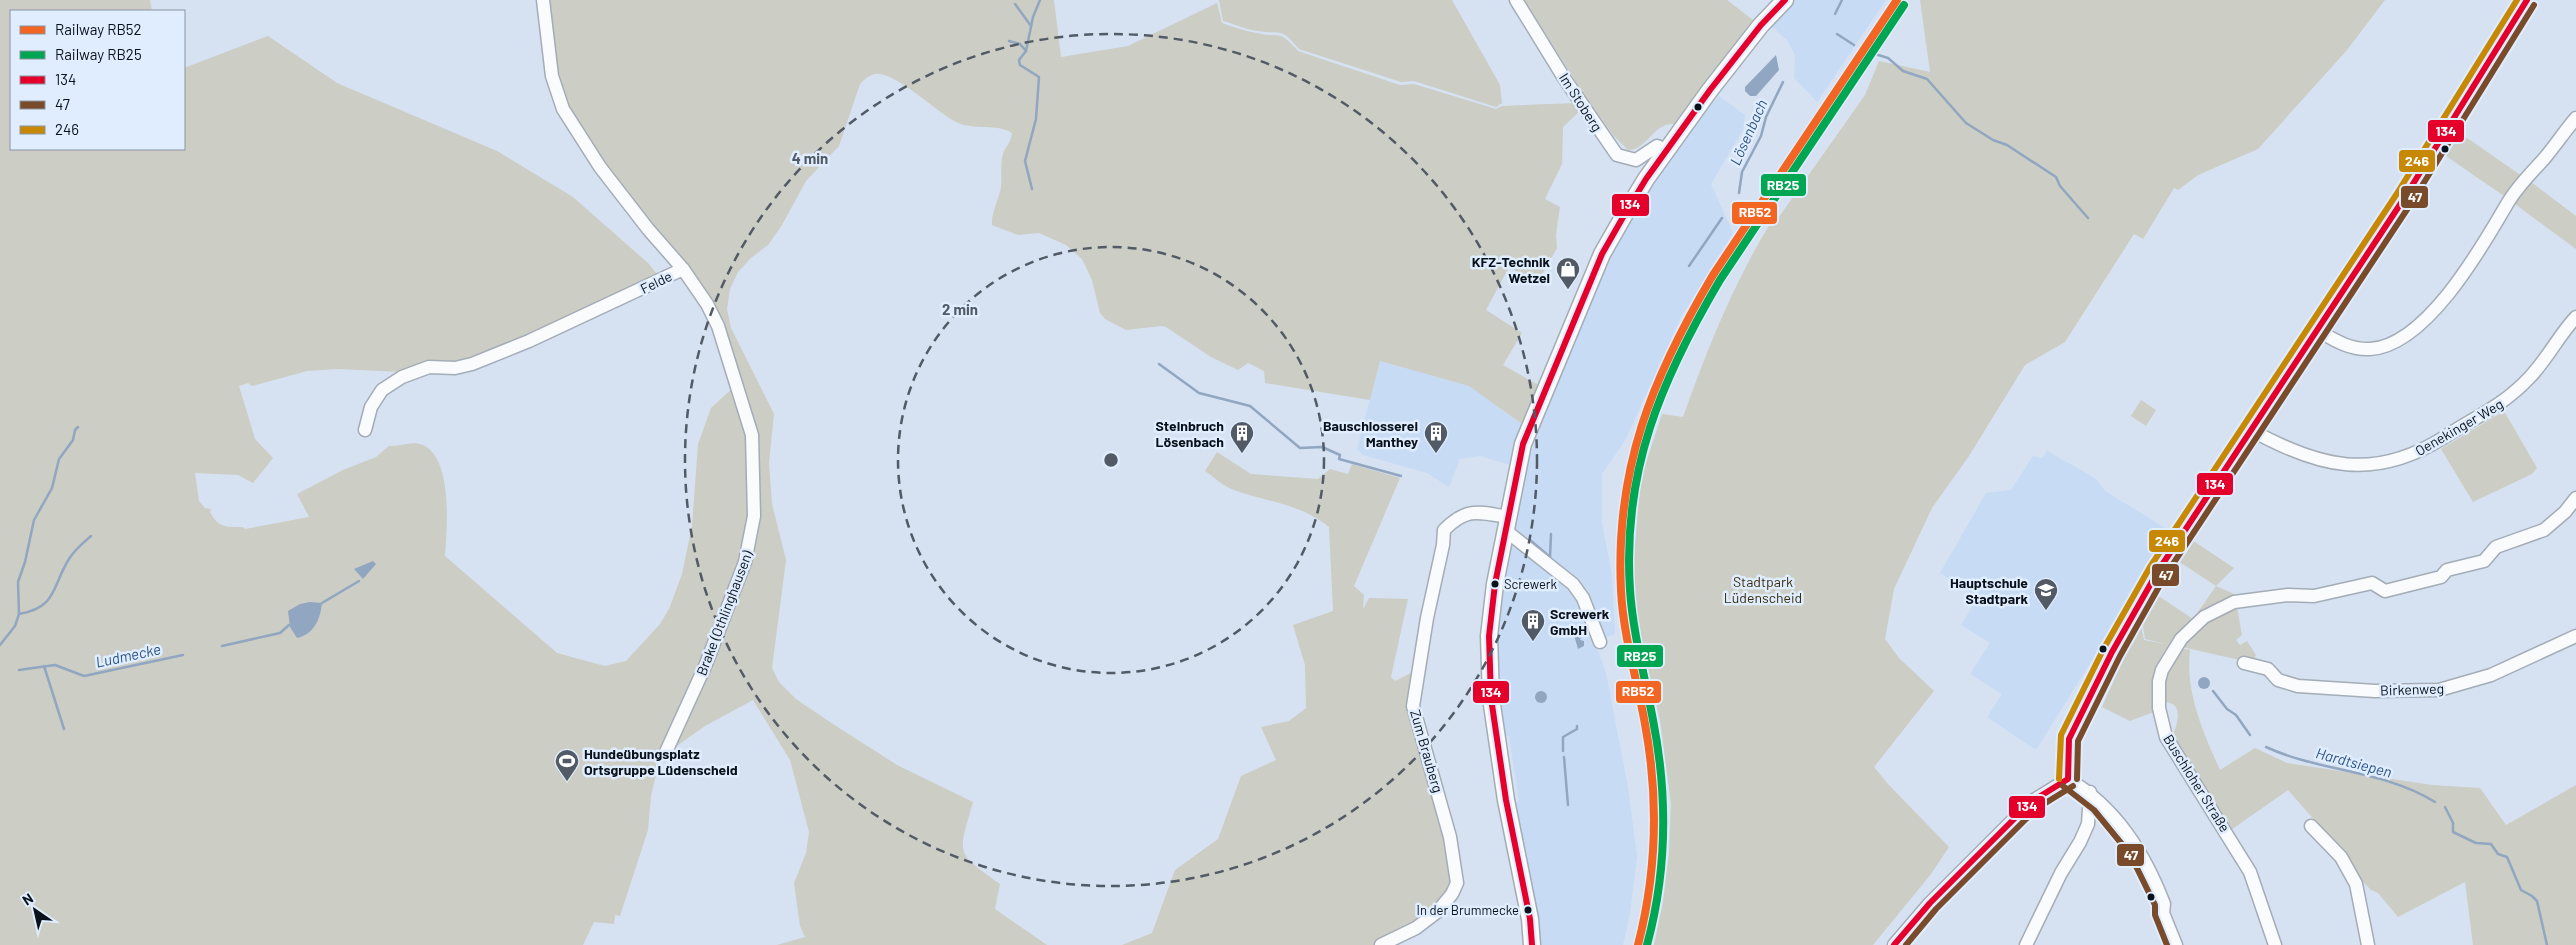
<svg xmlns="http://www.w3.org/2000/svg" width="2576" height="945" font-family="Barlow,sans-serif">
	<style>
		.built { fill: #c7dbf5 }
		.green { fill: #cccdc4 }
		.water { fill: #90a6c1 }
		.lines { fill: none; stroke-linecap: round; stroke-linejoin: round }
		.stream { stroke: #90a6c1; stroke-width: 2.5 }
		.minor-casing { stroke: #a3acb7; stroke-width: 15 }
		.major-casing { stroke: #a3acb7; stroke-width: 19 }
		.minor { stroke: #f9fbfd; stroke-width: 12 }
		.major { stroke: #f9fbfd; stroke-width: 16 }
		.bus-1-casing { stroke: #dfedfe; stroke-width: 10 }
		.bus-2-casing { stroke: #dfedfe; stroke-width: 10 }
		.bus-3-casing { stroke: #dfedfe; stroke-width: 10 }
		.bus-1 { stroke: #e4002b; stroke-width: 6 }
		.bus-2 { stroke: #7a4b2a; stroke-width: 6 }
		.bus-3 { stroke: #c78805; stroke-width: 6 }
		.rail-1-casing { stroke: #dfedfe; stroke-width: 11 }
		.rail-2-casing { stroke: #dfedfe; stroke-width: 11 }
		.rail-1 { stroke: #f26522; stroke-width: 8 }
		.rail-2 { stroke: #00a651; stroke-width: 8 }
		.ring { fill: none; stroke: #515a65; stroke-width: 2.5; stroke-dasharray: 9 6 }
		.bus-dot { fill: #09111a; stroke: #dfedfe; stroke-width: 2 }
		.labels { text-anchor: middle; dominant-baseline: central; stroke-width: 5; stroke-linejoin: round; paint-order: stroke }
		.bus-label { font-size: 13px; fill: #09111a; stroke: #dfedfe; text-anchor: start }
		.street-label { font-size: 14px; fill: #09111a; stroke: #dfedfe }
		.poi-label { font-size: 14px; font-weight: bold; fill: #09111a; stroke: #dfedfe; text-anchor: end }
		.park-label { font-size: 14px; fill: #382d0a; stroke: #dfedfe }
		.water-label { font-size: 15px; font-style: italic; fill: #2f5684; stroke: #dfedfe }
		.centre { fill: #515a65; stroke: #dfedfe; stroke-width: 2.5 }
		.ring-label { font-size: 15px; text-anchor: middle; font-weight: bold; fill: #515a65; stroke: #dfedfe; stroke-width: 5; stroke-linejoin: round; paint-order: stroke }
		.line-badge { stroke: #dfedfe; stroke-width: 2 }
		.badge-label { font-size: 14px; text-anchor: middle; font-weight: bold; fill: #fff }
	</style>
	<rect width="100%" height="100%" fill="#d6e2f1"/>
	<!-- built -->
	<g class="built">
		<path d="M1795 0H1886L1817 102 1794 78 1795 55 1787 40 1771 26Z"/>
		<path d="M1719 96 1745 115 1743 130 1711 184 1733 233 1681 317 1626 439 1602 474V523L1612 575 1615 634 1595 642 1606 673 1628 787 1637 856 1630 914 1623 945H1541L1513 803 1519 802 1509 736H1502L1503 715 1494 650 1508 540 1527 466 1548 403 1615 248 1643 197 1694 124Z"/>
		<path d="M1380 361 1469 386 1522 424 1510 465 1480 456 1460 459 1449 487 1427 473 1363 455 1357 449Z"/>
		<path d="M2047 451 2081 470 2096 479 2105 491 2172 532 2036 750 1987 717 2002 694 1970 674 1990 643 1961 625 1978 597 1940 573 1986 493 2011 490 2033 456 2042 458Z"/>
	</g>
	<!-- green -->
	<g class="green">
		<path d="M0 0H150L152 11H11V149H184V68L268 36 337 83 497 151 573 197 648 263 660 278 471 361 401 372 338 369 307 371 252 386 248 383 239 386 255 439 273 458 253 483 238 475 195 473 199 501 205 508 211 509 210 512C218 528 226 527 243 527L245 529 309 517 297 494 343 470 376 457 389 446C400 447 412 440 423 445 453 459 447 528 445 556L557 653 605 666 626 661 660 624 669 609 682 574 692 526 698 444 711 408 735 386 719 325 613 179 559 94 545 0H1054L1061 57 1128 46 1217 3 1222 23C1233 27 1245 31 1257 33 1281 39 1277 28 1298 51L1400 85 1414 84 1496 109 1502 106 1576 103 1581 110 1563 127 1562 164 1545 199 1560 207 1556 235 1557 248 1537 283 1509 267 1486 310 1522 333 1503 365 1540 386 1522 424 1469 386 1380 361 1370 400 1265 383 1264 371 1248 363 1238 370 1211 357 1166 327 1161 326 1126 330 1105 319 1100 313 1092 280 1082 259 1066 245 1039 233 1018 235 992 225C991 212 999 200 1001 187 1002 177 1000 164 1003 154 1006 145 1011 143 1012 133 997 123 974 131 956 122 935 111 903 78 880 74 872 73 866 78 860 84L839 146 806 181 782 225 768 245 751 258 738 272 730 289 727 309 731 328 774 414 769 463 772 504 786 560 772 668 779 682 796 699 836 726 897 765 973 802C958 856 954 851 1000 884L995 909 1047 945H777L805 937 800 926 794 883 806 853 809 832 790 760 753 700 705 726 660 758 651 796 648 830 620 916 615 915 614 924 594 922 583 945H0Z"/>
		<path d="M1219 0H1452L1500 85 1502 103 1496 107 1414 81 1401 82 1299 49C1280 26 1283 35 1258 31 1247 30 1235 24 1223 21Z"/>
		<path d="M1524 0H1727L1753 20 1674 124C1654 122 1647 150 1628 150L1613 135 1587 99Z"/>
		<path d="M1920 0H2385L2347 50 2258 149 2198 175 2178 190 2174 188 2143 239 2134 234 2065 342 2025 365 1969 456 1932 508 1894 589 1885 639 1899 658 1934 691 1874 767 1888 784 1949 847 1931 874 1873 945H1654L1663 902 1669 853 1671 804 1660 720 1635 612 1632 579 1641 478 1662 414 1683 417C1708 347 1735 279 1775 216L1779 217 1865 95 1879 61 1930 72Z"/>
		<path d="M2457 131 2522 176 2507 198 2443 154Z"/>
		<path d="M2531 182 2576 216V249L2515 204Z"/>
		<path d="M2141 400 2156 410 2146 426 2131 416Z"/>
		<path d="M2504 411 2537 468 2532 474 2473 502 2441 449Z"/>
		<path d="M1217 452 1251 474 1318 479 1330 469 1348 474 1352 464 1400 478 1354 586 1364 595 1363 609 1369 598 1408 599 1391 677 1395 681 1417 670 1413 688 1438 799 1455 883 1436 911 1375 945H1122L1152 933 1175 870 1218 839 1241 776 1276 760 1261 727 1289 721 1306 708 1305 665 1293 625 1333 611 1329 527C1301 504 1267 502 1234 490 1224 487 1214 477 1205 471Z"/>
		<path d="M2192 540 2234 568 2216 586 2234 594V599L2174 647 2190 650C2185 692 2203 732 2220 770L2255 748 2287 763 2432 785 2480 788 2506 825 2576 785V945H2473L2465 882 2398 917 2378 893 2371 890 2362 881 2347 857 2288 790 2231 830 2172 737C2177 725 2185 703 2165 702L2154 712 2130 721 2102 707 2140 622 2144 640 2170 645 2145 639 2142 620 2157 595 2193 619 2216 586 2178 561Z"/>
		<path d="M2237 607 2242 635 2236 640 2240 645 2247 641 2256 655 2253 663 2182 647 2198 626Z"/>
	</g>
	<!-- water -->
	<g class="water">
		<path d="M1776 55 1779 70 1756 96H1750L1745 91V87Z"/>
		<path d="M373 561 376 564 363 579 354 569Z"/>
		<path d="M310 602 322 603C320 620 314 634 297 638L290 627 288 611 300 604Z"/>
		<path d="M1576 632 1582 635 1580 640 1584 641V646L1578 649 1574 635Z"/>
		<circle cx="2204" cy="683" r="6"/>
		<circle cx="1541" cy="697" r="6"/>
	</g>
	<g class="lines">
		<!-- stream -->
		<g class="stream">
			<path d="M1015 4 1031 26"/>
			<path d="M1835 14 1842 0"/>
			<path d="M1837 34 1854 45"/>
			<path d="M1009 41 1020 44 1026 51"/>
			<path d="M1875 54 1888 58 1903 71 1927 79 1966 123 1993 140 2007 145 2056 177 2060 186 2088 218"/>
			<path d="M1032 189 1025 161 1036 119 1039 77 1020 65 1019 60 1026 51 1033 17 1040 0"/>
			<path d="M1739 193 1742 172 1761 136 1766 117 1783 82"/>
			<path d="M1689 266 1722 218"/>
			<path d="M1159 364 1199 393 1250 406 1300 448 1322 447 1340 455 1339 459 1401 476"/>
			<path d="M1530 540 1550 557"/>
			<path d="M1550 557 1551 534"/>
			<path d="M322 603 359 581"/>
			<path d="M19 614C57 608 52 586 69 559 75 549 83 543 91 536"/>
			<path d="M0 645 15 626 19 614 18 582 25 562 34 520 52 488 59 459 73 440 75 430 78 427"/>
			<path d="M222 646 280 633 289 625"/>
			<path d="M44 666 64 729"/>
			<path d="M19 670 55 665 84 676 183 655"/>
			<path d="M2213 691 2227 709 2236 715 2250 735"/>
			<path d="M2266 747C2320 772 2384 770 2435 802"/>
			<path d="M1563 751V737L1577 729V726"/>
			<path d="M1564 757 1568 805"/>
			<path d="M2445 807 2453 823V832L2476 843 2491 844 2498 854 2507 857 2521 890 2532 896 2537 901 2547 945"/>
		</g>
		<!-- minor casing -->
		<g class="minor-casing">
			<g id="minor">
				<path d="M543 0 552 76 563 109 600 167 648 229 683 269 707 304 718 326 752 435 754 516 745 562 706 664 665 754"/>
				<path d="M1516 0 1564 78 1617 155 1636 160 1657 146 1667 150"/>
				<path d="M2317 330C2334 340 2350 350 2370 349 2426 346 2482 247 2507 204 2517 187 2530 174 2543 160 2555 146 2564 132 2576 118"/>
				<path d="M365 430 371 407 382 390 402 377 429 367 455 368 472 364 529 341 683 269"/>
				<path d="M2251 430C2320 468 2374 481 2443 438 2475 417 2503 406 2530 377 2548 358 2559 335 2576 317"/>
				<path d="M1505 530 1573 584 1583 598 1600 642"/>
				<path d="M2244 663 2268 669 2278 680 2298 686 2375 691 2439 690 2491 675 2576 636"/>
				<path d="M2068 779 2069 739 2112 652 2158 571 2403 200 2527 0"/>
				<path d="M2068 779C2116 808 2144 852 2164 904L2163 913 2176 945"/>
				<path d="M2311 826 2341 857 2356 884 2368 945"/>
				<path d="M1381 945 1416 928 1437 912 1452 894 1457 883 1450 837 1413 706 1427 618 1443 545 1444 530C1467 507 1478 512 1508 517"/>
				<path d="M1894 945 1930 903 2020 813 2034 800 2068 779"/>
				<path d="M2026 945 2061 873 2080 842 2088 824 2090 792"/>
				<path d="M2275 945 2250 872 2166 737 2159 708V681L2162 670 2181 639 2204 617 2234 602 2288 595 2314 596 2372 583 2385 591 2441 577 2447 570 2484 561 2496 547 2544 530 2565 512 2576 498"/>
			</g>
		</g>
		<!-- major casing -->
		<g class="major-casing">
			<path id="major" d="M1532 945 1530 919 1506 800 1491 698 1489 636 1495 584 1523 444 1602 254 1626 212 1646 179 1710 90 1761 25 1785 0"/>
		</g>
		<!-- minor -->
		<use href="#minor" class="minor"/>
		<!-- major -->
		<use href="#major" class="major"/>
		<!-- bus-1 casing -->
		<g class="bus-1-casing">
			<g id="bus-1">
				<path d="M1532 945 1530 919 1506 800 1491 698 1489 636 1495 584 1523 444 1602 254 1626 212 1646 179 1710 90 1761 25 1785 0"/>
				<path d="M1894 945 1930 903 2020 813 2034 800 2068 779 2069 739 2112 652 2158 571 2403 200 2527 0"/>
			</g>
		</g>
		<!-- bus-2 casing -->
		<g class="bus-2-casing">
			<g id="bus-2">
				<path d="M2077 779 2078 741 2120 656 2165 576 2410 205 2534 5"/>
				<path d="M2063 786 2094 810 2130 854 2155 905V915L2167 945"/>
				<path d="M1906 945 1936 909 2026 819 2039 807 2073 786"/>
			</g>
		</g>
		<!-- bus-3 casing -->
		<g class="bus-3-casing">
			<path id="bus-3" d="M2059 779 2061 735 2104 648 2150 567 2396 195 2517 0"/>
		</g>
		<!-- bus-1 -->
		<use href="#bus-1" class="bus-1"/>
		<!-- bus-2 -->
		<use href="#bus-2" class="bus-2"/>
		<!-- bus-3 -->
		<use href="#bus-3" class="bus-3"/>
		<!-- rail-1 casing -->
		<g class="rail-1-casing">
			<path id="rail-1" d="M1638 945C1657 871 1659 799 1645 724 1637 679 1623 635 1621 590 1615 468 1652 378 1713 275L1897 0"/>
		</g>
		<!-- rail-2 casing -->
		<g class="rail-2-casing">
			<path id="rail-2" d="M1647 945C1667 871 1668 796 1653 720 1645 677 1633 634 1630 590 1622 471 1661 380 1720 280L1904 5"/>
		</g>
		<!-- rail-1 -->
		<use href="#rail-1" class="rail-1"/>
		<!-- rail-2 -->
		<use href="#rail-2" class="rail-2"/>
	</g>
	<!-- distance rings -->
	<g class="ring">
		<circle cx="1111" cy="460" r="213"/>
		<circle cx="1111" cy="460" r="426"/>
	</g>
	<!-- icons -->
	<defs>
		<g id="shop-pin" transform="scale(1.25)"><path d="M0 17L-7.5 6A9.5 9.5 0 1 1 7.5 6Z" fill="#515a65" stroke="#dfedfe"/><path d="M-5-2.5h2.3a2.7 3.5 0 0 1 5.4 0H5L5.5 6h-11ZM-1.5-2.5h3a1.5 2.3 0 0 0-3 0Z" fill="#fff"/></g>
		<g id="building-pin" transform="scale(1.25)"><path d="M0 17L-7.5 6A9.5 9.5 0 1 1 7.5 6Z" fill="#515a65" stroke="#dfedfe"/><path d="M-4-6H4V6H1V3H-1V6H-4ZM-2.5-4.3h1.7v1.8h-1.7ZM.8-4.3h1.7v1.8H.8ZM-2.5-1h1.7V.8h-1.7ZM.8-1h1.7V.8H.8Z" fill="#fff"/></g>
		<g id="school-pin" transform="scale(1.25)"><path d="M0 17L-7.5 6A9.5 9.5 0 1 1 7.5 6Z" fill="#515a65" stroke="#dfedfe"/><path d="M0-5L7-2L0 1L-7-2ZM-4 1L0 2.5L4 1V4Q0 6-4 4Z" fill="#fff"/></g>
		<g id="stadium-pin" transform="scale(1.25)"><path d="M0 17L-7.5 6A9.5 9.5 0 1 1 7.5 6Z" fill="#515a65" stroke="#dfedfe"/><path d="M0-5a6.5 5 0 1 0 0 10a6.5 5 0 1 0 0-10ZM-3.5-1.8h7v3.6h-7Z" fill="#fff"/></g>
	</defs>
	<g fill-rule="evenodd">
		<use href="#shop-pin" x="1568" y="269"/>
		<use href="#building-pin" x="1242" y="433"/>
		<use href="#building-pin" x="1436" y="433"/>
		<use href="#school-pin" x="2046" y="590"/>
		<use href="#building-pin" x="1533" y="621"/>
		<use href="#stadium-pin" x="567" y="761"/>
	</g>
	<!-- markers -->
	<g class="bus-dot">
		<circle cx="1698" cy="107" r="4.5"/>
		<circle cx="2445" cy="149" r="4.5"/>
		<circle cx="1495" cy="584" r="4.5"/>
		<circle cx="2103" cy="649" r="4.5"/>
		<circle cx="2151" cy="897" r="4.5"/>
		<circle cx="1528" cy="910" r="4.5"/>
	</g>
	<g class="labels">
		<!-- bus labels -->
		<g class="bus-label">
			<text x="1504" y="584">Screwerk</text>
			<text x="1519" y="910" text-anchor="end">In der Brummecke</text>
		</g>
		<!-- street labels -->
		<g class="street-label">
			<text transform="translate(1581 102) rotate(57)">Im Stoberg</text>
			<text transform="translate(656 282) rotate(-26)">Felde</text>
			<text transform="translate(2459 427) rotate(-30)">Oenekinger Weg</text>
			<text transform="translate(724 613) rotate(-69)">Brake (Othlinghausen)</text>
			<text transform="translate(2412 689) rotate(-2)">Birkenweg</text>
			<text transform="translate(1427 751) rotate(74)">Zum Brauberg</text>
			<text transform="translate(2197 783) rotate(58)">Buschloher Straße</text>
		</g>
		<!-- poi labels -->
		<g class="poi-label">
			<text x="1550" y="261">KFZ-Technik<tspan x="1550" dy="16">Wetzel</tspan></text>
			<text x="1224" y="425">Steinbruch<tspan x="1224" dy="16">Lösenbach</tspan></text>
			<text x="1418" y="425">Bauschlosserei<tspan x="1418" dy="16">Manthey</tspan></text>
			<text x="2028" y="582">Hauptschule<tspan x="2028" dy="16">Stadtpark</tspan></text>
			<text x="1550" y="613" text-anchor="start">Screwerk<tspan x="1550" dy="16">GmbH</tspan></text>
			<text x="584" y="753" text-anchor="start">Hundeübungsplatz<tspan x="584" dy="16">Ortsgruppe Lüdenscheid</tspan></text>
		</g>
		<!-- park labels -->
		<g class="park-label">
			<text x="1763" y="581">Stadtpark<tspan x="1763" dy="16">Lüdenscheid</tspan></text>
		</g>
		<!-- water labels -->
		<g class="water-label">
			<text transform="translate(1748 132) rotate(-66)">Lösenbach</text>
			<text transform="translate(128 655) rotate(-12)">Ludmecke</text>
			<text transform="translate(2354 762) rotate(15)">Hardtsiepen</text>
		</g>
	</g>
	<circle cx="1111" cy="460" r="8" class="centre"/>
	<g class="ring-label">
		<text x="810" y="164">4 min</text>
		<text x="960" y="315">2 min</text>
	</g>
	<g class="line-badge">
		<rect x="2427" y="119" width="38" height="24" rx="5" fill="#e4002b"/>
		<rect x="2398" y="149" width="38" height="24" rx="5" fill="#c78805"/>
		<rect x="1760" y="173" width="47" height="24" rx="5" fill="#00a651"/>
		<rect x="2400" y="185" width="29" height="24" rx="5" fill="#7a4b2a"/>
		<rect x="1611" y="193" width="39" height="24" rx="5" fill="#e4002b"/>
		<rect x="1731" y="201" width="47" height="24" rx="5" fill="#f26522"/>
		<rect x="2196" y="472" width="38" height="24" rx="5" fill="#e4002b"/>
		<rect x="2148" y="529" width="38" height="24" rx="5" fill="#c78805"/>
		<rect x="2151" y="563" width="29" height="24" rx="5" fill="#7a4b2a"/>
		<rect x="1616" y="644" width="48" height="24" rx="5" fill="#00a651"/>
		<rect x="1615" y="680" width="47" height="24" rx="5" fill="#f26522"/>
		<rect x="1472" y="680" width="38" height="24" rx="5" fill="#e4002b"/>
		<rect x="2008" y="795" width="38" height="24" rx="5" fill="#e4002b"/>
		<rect x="2116" y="843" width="29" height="24" rx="5" fill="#7a4b2a"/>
	</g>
	<g class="badge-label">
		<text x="2446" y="136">134</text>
		<text x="2417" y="166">246</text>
		<text x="1783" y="190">RB25</text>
		<text x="2415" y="202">47</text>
		<text x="1630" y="209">134</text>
		<text x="1755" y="217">RB52</text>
		<text x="2215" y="489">134</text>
		<text x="2167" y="546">246</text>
		<text x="2166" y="580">47</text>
		<text x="1640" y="661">RB25</text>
		<text x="1638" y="696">RB52</text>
		<text x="1491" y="697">134</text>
		<text x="2027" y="811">134</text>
		<text x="2131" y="860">47</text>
	</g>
	<!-- legend -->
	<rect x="10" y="10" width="175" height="140" fill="#dfedfe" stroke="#8995a3"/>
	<rect x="20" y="26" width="25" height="8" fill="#f26522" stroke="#8995a3"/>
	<text x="55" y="35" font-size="15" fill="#09111a">Railway RB52</text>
	<rect x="20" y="51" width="25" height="8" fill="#00a651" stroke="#8995a3"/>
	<text x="55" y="60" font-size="15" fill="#09111a">Railway RB25</text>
	<rect x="20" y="76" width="25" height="8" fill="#e4002b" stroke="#8995a3"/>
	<text x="55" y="85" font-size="15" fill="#09111a">134</text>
	<rect x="20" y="101" width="25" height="8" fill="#7a4b2a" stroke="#8995a3"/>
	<text x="55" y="110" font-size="15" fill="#09111a">47</text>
	<rect x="20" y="126" width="25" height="8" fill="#c78805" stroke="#8995a3"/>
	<text x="55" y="135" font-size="15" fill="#09111a">246</text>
	<!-- north arrow -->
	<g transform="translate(35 910) rotate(326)" stroke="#dfedfe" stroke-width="4" paint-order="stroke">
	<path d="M0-4L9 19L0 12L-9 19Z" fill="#09111a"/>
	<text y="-8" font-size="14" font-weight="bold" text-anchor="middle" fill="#09111a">N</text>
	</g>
</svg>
